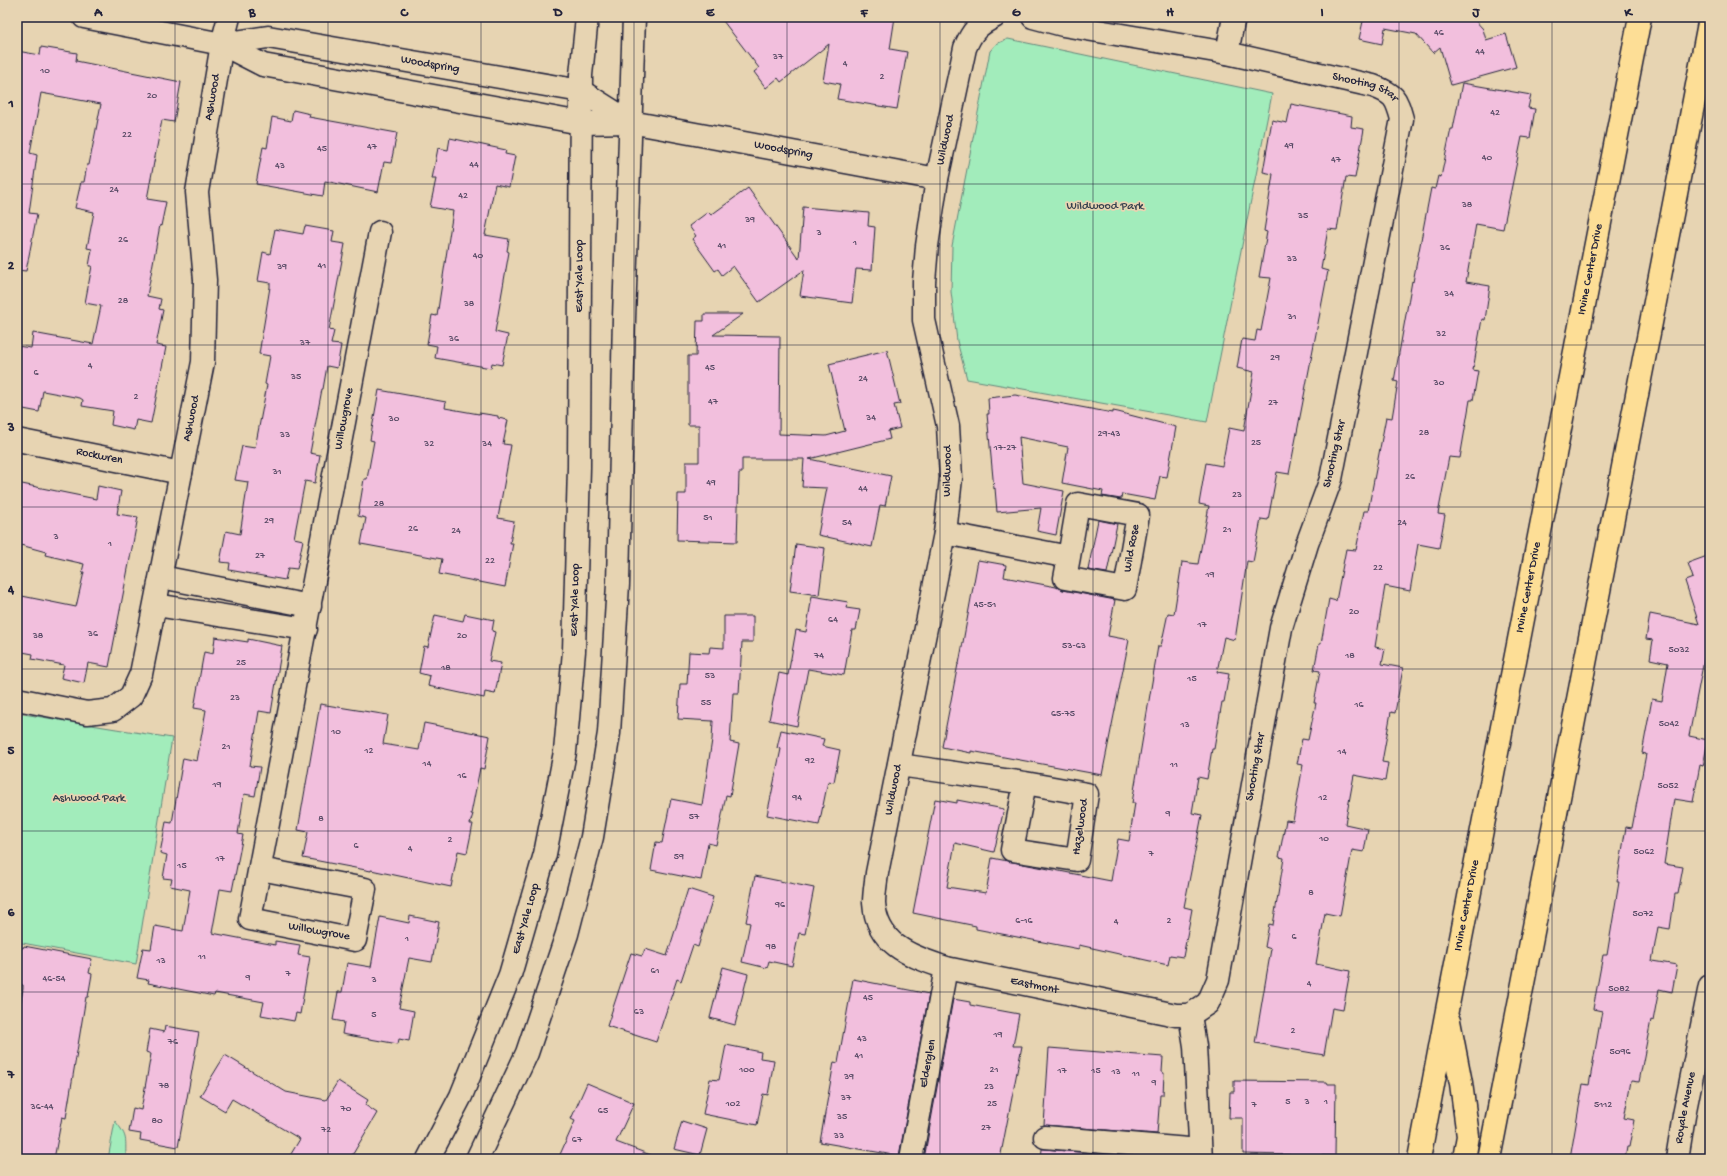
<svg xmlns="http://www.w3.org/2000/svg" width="1727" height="1176" font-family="'Gochi Hand',sans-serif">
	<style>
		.green { fill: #a2ecbb; stroke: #62877b }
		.building { fill: #f2bfdd; stroke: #22223b }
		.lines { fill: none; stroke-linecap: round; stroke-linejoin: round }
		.street-casing { stroke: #22223b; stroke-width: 25 }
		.secondary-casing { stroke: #22223b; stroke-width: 25 }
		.primary-casing { stroke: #22223b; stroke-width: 25 }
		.street { stroke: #e7d4b2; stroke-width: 22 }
		.secondary { stroke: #e7d4b2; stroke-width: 22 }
		.primary { stroke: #fdde96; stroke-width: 22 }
		.grid { fill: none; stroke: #22223b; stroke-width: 1; stroke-opacity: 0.55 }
		.labels { text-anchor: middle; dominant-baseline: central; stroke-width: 3.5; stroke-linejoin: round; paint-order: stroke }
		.number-label { font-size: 10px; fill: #564964 }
		.street-label { font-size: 12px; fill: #22223b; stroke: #e7d4b2 }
		.park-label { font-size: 12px; fill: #35404e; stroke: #e7d4b2 }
		.neatline { fill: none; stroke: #22223b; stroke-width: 1.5 }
		.grid-label { font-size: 13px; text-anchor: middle; font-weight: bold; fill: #22223b }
	</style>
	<rect width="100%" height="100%" fill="#e7d4b2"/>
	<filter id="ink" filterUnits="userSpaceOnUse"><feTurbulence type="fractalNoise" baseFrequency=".025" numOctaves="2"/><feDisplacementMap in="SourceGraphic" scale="8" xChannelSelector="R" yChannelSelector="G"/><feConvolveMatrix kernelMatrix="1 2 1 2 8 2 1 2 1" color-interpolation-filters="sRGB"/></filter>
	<g filter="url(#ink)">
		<!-- green -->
		<g class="green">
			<path d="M1008 39 1272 94 1207 422 967 379 957 341 954 315 951 292 952 246 990 51 996 44Z"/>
			<path d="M17 713 172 738 136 964 17 942Z"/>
			<path d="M115 1121C129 1138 125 1139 126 1159H108Z"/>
		</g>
		<!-- building -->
		<g class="building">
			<path d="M720 17H895L890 49 907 52 897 109 837 99 840 84 823 81 829 44 781 82 778 78 766 88 754 72 759 68Z"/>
			<path d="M1364 17H1472L1483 29 1486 40 1506 34 1516 67 1451 85 1440 47 1433 53 1416 34 1385 28 1382 44 1359 39Z"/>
			<path d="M41 47 77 53 76 61 181 82 174 122 162 120 147 199 166 202 161 226 160 225 147 296 161 299 159 309 163 310 156 345 166 347 151 423 136 420 134 430 111 425 113 411 82 406 83 400 80 398 43 391 39 412 18 408 21 394 17 393V346L31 348 33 333 93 344 101 306 85 303 92 266H89L92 249 87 248 94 212 75 208 81 182H84L87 165H89L101 104 41 93 30 153 37 155 29 213 37 214 26 271 17 270V51L40 55Z"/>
			<path d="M1462 83 1531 95 1528 108 1535 109 1530 138 1522 137 1503 229 1476 224 1466 282 1490 286 1485 320 1482 319 1473 370 1478 371 1473 400H1470L1460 458 1449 457 1438 514 1445 515 1439 548 1418 544 1410 591 1385 586 1375 647 1385 649 1382 664 1403 668 1395 713 1391 712 1382 762 1388 763 1385 781 1354 775 1345 824 1368 829 1364 852 1352 850 1340 916 1325 913 1316 964 1350 971 1343 1010 1332 1008 1324 1055 1255 1043 1271 949 1265 947 1269 924 1273 925 1284 858 1279 857 1286 820 1293 821 1303 765 1297 764 1302 739 1308 740 1316 703H1314L1320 671 1314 670 1319 644H1321L1329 599 1336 601 1346 549 1356 550 1364 511H1368L1386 417 1392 418 1398 382 1394 381 1412 281 1413 282 1431 188 1435 189 1438 176 1441 177 1451 129H1453Z"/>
			<path d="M1291 104 1352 116 1351 127 1364 129 1355 178 1346 177 1337 230 1328 229 1321 269 1328 271 1289 474 1277 472 1268 520 1261 519 1253 562 1247 561 1235 640 1224 637 1217 672 1229 674 1224 702H1222L1214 749H1212L1207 779 1198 777 1192 813 1202 815 1184 907 1192 909 1183 957 1170 955 1168 965 1079 945V949L976 929V926L913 913 935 799 957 803V800L1004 809 994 852 955 843 947 887 986 893 992 858 1111 881 1118 839 1129 841 1135 803H1132L1158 646H1161L1168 613 1174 614 1182 562 1198 564 1209 506 1199 504 1206 463 1222 466 1229 428 1244 431 1254 372 1237 368 1242 339 1255 341 1257 330 1261 331 1271 278 1259 277 1267 232 1264 231 1273 174 1263 172 1272 120 1287 123Z"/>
			<path d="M293 110 310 114 309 117 397 133 391 163 384 162 378 192 325 181 323 196 256 184 263 147 267 148 272 117 291 121Z"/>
			<path d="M450 138 506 150 505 154 515 156 509 187 495 184 485 235 509 239 507 251 509 252 495 332 508 335 502 365 492 363 491 368 435 358 437 346 427 344 432 315 437 316 453 211 430 207 436 179H432L438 148 448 150Z"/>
			<path d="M748 188 799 259 803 207 869 213 868 226 875 227 872 270 856 269 852 303 800 296 804 270 759 302 733 266 722 275 718 269 715 271 692 239 696 236 689 226 708 212 711 215Z"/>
			<path d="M305 226 334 231 332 242 345 244 329 330 334 331 331 344 341 345 337 368 327 366 323 389H322L310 453 320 455 315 483 305 481 294 538 303 540 297 569 288 568 285 580 229 570 230 563 220 562 226 531 240 534 248 482 235 480 242 446 255 448 267 385 265 384 270 356 259 354 270 287V283L258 281 263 252 270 254 275 229 303 234Z"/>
			<path d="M704 314H743L713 335 780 336 779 434 826 436 845 431 829 364 887 350 900 404 894 405 900 428 888 431 890 439 809 459 891 476 885 506 880 505 872 547 818 535 827 488 802 487 804 459H742V473H739L737 542 677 540 678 494H686V462H699V425H688V356H696L697 321H704Z"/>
			<path d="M379 390 446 402 445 408 479 414V413L498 416V418L508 420 503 444 511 445 498 518 514 521 510 543H513L505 587 439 574 442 559 361 544 366 518 358 516 364 479H367L374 441 370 440Z"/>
			<path d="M1015 395 1113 413V411L1118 412 1176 427 1167 477 1160 476 1155 500 1122 494 1121 499 1102 496 1103 491 1062 483 1068 447 1019 437 1023 483 1064 491 1056 535 1037 531 1041 508 997 512 995 488 994 489 987 414H989L988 398Z"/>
			<path d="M17 483 96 499 98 486 121 491 117 514 138 517 109 667 88 663 84 683 61 678 64 665 32 659 33 654 17 651V621L22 596 76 607 84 572H82L84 564 45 555 46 552 17 544Z"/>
			<path d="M1098 520 1117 524 1107 573 1088 570Z"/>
			<path d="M796 544 825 548 819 595 790 591Z"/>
			<path d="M1710 555V645H1707L1689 736 1708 740 1703 766 1700 765 1693 802 1674 799 1664 864 1683 867 1678 894H1675L1670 929 1658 927 1652 961 1677 965 1672 992 1659 989 1653 1021 1651 1020 1639 1082 1631 1081 1624 1118 1634 1120 1629 1147H1627L1625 1159H1570L1583 1084 1589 1085 1602 1011 1593 1009 1603 955H1607L1619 882H1617L1626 827 1632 828 1646 754 1642 753 1652 699 1662 701 1668 663 1650 659 1653 640 1646 639 1650 614 1699 624 1685 581 1693 578 1688 563Z"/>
			<path d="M978 560 1006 565 1004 577 1056 587 1063 590 1115 600 1108 636 1129 640 1102 775 971 751V753L942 747 958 664H959Z"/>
			<path d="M812 596 848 602 846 608 860 610 856 630H852L844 675 808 669 797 726 769 720 779 673 788 675 796 630 806 632Z"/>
			<path d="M465 614 494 620 492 631 495 632 489 661 501 663 495 694 485 692 484 698 428 686 430 676 419 673 424 646 428 647 435 615 463 621Z"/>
			<path d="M724 616H753V642H742L739 693H733L730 742 739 744 730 796 726 795 716 845 708 843 701 880 651 870 656 842 662 843 671 799 702 805 712 740 713 721 678 719 680 684H687L689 652 709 653 710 647 724 648Z"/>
			<path d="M215 637 248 642V639L282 646 271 713 259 711 250 766 260 767 255 796 244 794 238 834 243 835 232 891 220 889 212 933 275 945V941L300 945 298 955 310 957 300 1014 296 1013 294 1021 261 1015 264 1002 215 993 214 996 148 983 149 980 137 978 143 948 151 949 155 926 183 931 190 890 170 886 172 879 163 878 167 855 160 853 166 822 172 823 183 758 197 761 206 710 194 708 204 652 213 654Z"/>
			<path d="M320 704 388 715 383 744 419 750 424 723 490 736 484 769 480 768 471 814H473L470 824H473L467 853 458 851 451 887 371 870V871L303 858 308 832 298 830Z"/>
			<path d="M781 730 824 739 822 746 840 750 834 782 828 781 819 825 767 815 781 749 777 748Z"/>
			<path d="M755 876 814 888 805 934 799 933 792 966 769 961 767 968 742 962 750 923 746 922Z"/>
			<path d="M688 889 713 897 698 947 693 945 681 981 677 979 656 1042 607 1026 631 953 642 956 645 949 667 956Z"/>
			<path d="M410 916 439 922 432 962 409 958 399 1008 414 1011 409 1041 399 1039 398 1044 342 1034 344 1022 333 1020 338 992H342L347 963 371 967 380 917 409 923Z"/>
			<path d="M24 946 92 959 89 973 92 974 88 997H86L66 1118 62 1117 54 1159H17V1022L23 989V985L17 984V947L23 948Z"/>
			<path d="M723 967 748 974 735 1025 710 1018Z"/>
			<path d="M853 979 929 994 899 1156 820 1142 834 1062 838 1063Z"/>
			<path d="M953 999 970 1002V1005L1019 1014 1013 1046H1022L1000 1159H924Z"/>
			<path d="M165 1026 199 1032 178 1147 140 1140 141 1134 129 1132 133 1108 141 1110 151 1054 146 1052 150 1029 164 1032Z"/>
			<path d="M726 1045 761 1052 760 1058 774 1060 768 1095 763 1094 757 1125 703 1114 710 1079 719 1080Z"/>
			<path d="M1049 1048 1163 1057 1162 1072 1164 1073 1163 1095H1160L1157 1134 1044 1125Z"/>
			<path d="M225 1055 286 1092 326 1100 338 1081 368 1100 365 1105 377 1113 350 1159H288L300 1139 232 1099 225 1111 200 1096Z"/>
			<path d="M1234 1081 1327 1082 1328 1084H1336L1335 1156 1243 1154V1118H1229L1230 1092H1234Z"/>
			<path d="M587 1083 634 1103 616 1142 656 1157 655 1159H558L575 1121 571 1119Z"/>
			<path d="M682 1121 707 1129 700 1155 674 1149Z"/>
			<path d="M1042 1149H1044L1155 1159H1041Z"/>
		</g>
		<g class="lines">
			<!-- street casing -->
			<g class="street-casing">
				<g id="street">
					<path id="s1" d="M994 17C978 25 972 31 965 48L937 179 927 246 924 282V320L948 426 951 478 945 533 877 873C876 882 874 893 874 903 877 946 912 956 946 968L1176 1015H1190"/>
					<path id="s2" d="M1033 17 1063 25 1227 53 1373 86C1394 94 1396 97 1402 119L1331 479 1307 544 1281 628 1218 980 1208 1003 1190 1015"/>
					<path d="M1227 53 1234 17"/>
					<path id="s3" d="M17 440 181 473"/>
					<path id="s4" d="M945 533 1069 557 1065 578 1125 589 1138 515 1078 504 1069 557"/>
					<path d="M161 577 310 606"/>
					<path d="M156 605 306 629"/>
					<path id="s5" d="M17 699 87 713 113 710 131 696 141 674 203 362 205 280 197 192 222 44 229 17"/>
					<path d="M899 765 1025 783 1087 794 1077 860 1012 850 1025 783"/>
					<path id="s6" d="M260 869 365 889 355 940 250 919 380 232"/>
					<path d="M1190 1015 1195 1046 1201 1159"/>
					<path d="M1045 1137 1200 1150"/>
					<path id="s7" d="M911 1159 946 968"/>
				</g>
			</g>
			<!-- secondary casing -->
			<g class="secondary-casing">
				<g id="secondary">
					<path id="s8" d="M84 17 222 44 263 65 581 123 630 122 663 128 937 179"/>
					<path id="s9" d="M222 44 268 37 581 91 630 122"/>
					<path id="s10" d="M428 1159 461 1096 510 975 545 854 565 752 574 651 579 467 581 75 587 17"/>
					<path d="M477 1159 527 1053 567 934 592 837 609 733 618 584 624 318 634 17"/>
					<path id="s11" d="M1677 1159 1684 1115 1710 986"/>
				</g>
			</g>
			<!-- primary casing -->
			<g class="primary-casing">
				<g id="primary">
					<path d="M1449 1021 1461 1083 1468 1136 1464 1159"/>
					<path id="s12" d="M1419 1159 1447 1010 1640 17"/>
					<path d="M1489 1159 1710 18"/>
				</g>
			</g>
			<!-- street -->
			<use href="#street" class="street"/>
			<!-- secondary -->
			<use href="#secondary" class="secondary"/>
			<!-- primary -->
			<use href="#primary" class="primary"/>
		</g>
	</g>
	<!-- grid -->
	<path class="grid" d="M175 17V1159M328 17V1159M481 17V1159M634 17V1159M787 17V1159M940 17V1159M1093 17V1159M1246 17V1159M1399 17V1159M1552 17V1159M17 184H1710M17 345H1710M17 507H1710M17 669H1710M17 831H1710M17 992H1710"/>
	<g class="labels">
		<!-- number labels -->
		<g class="number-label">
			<text x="1439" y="33">46</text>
			<text x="1480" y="52">44</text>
			<text x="778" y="57">37</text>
			<text x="845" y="64">4</text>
			<text x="45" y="71">10</text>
			<text x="882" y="77">2</text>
			<text x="152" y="96">20</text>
			<text x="1495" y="113">42</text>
			<text x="127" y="135">22</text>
			<text x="1289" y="146">49</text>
			<text x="372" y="147">47</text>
			<text x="322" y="149">45</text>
			<text x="1487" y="158">40</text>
			<text x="1336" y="160">47</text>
			<text x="474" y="165">44</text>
			<text x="280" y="166">43</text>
			<text x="114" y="190">24</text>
			<text x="463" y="196">42</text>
			<text x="1467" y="205">38</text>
			<text x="1303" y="216">35</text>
			<text x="750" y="220">39</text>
			<text x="819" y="233">3</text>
			<text x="123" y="240">26</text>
			<text x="855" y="243">1</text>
			<text x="722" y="246">41</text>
			<text x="1445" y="248">36</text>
			<text x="478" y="256">40</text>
			<text x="1292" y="259">33</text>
			<text x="322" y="266">41</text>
			<text x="282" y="267">39</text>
			<text x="1449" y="294">34</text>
			<text x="123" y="301">28</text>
			<text x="469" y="304">38</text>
			<text x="1292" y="317">31</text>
			<text x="1441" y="334">32</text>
			<text x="454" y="339">36</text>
			<text x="305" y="343">37</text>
			<text x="1275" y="358">29</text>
			<text x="90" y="366">4</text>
			<text x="710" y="368">45</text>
			<text x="36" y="373">6</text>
			<text x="296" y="377">35</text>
			<text x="863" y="379">24</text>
			<text x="1439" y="383">30</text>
			<text x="136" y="397">2</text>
			<text x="713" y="402">47</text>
			<text x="1273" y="403">27</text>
			<text x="871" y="418">34</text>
			<text x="394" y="419">30</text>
			<text x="1424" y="433">28</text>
			<text x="1109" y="434">29-43</text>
			<text x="285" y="435">33</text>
			<text x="1256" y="443">25</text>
			<text x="429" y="444">32</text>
			<text x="487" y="444">34</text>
			<text x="1005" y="448">17-27</text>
			<text x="277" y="472">31</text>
			<text x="1410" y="477">26</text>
			<text x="711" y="483">49</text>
			<text x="863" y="489">44</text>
			<text x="1237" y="495">23</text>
			<text x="379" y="504">28</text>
			<text x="708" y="518">51</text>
			<text x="269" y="521">29</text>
			<text x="847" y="523">54</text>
			<text x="1402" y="523">24</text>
			<text x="413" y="529">26</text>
			<text x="1227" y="530">21</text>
			<text x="456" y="531">24</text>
			<text x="56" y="537">3</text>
			<text x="110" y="544">1</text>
			<text x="260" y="556">27</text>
			<text x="490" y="561">22</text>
			<text x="1378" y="568">22</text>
			<text x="1210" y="575">19</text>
			<text x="985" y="605">45-51</text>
			<text x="1354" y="612">20</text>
			<text x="833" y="620">64</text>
			<text x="1202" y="625">17</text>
			<text x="93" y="634">36</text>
			<text x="38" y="636">38</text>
			<text x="462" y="636">20</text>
			<text x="1074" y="646">53-63</text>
			<text x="1679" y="650">5032</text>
			<text x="819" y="656">74</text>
			<text x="1350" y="656">18</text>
			<text x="241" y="663">25</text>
			<text x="446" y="668">18</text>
			<text x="710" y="676">53</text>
			<text x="1192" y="679">15</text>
			<text x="235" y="698">23</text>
			<text x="706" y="703">55</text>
			<text x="1359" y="705">16</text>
			<text x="1063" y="714">65-75</text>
			<text x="1669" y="724">5042</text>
			<text x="1185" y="725">13</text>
			<text x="336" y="732">10</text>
			<text x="226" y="747">21</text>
			<text x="369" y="751">12</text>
			<text x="1342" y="752">14</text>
			<text x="810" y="761">92</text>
			<text x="427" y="764">14</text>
			<text x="1174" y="765">11</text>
			<text x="462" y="776">16</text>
			<text x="217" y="785">19</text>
			<text x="1668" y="786">5052</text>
			<text x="797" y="798">94</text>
			<text x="1323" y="798">12</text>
			<text x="1168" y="814">9</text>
			<text x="694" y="817">57</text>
			<text x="321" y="819">8</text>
			<text x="1324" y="839">10</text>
			<text x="450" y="840">2</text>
			<text x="356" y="846">6</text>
			<text x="410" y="849">4</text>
			<text x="1644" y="852">5062</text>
			<text x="1151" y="854">7</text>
			<text x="679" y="857">59</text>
			<text x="220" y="859">17</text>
			<text x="182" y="866">15</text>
			<text x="1311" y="893">8</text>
			<text x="780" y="905">96</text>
			<text x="1643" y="914">5072</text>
			<text x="1024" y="921">6-16</text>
			<text x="1169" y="921">2</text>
			<text x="1116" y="922">4</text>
			<text x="1294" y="937">6</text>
			<text x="407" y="939">1</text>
			<text x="771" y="947">98</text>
			<text x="202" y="957">11</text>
			<text x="161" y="961">13</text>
			<text x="655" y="971">61</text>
			<text x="288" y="974">7</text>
			<text x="248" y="978">9</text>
			<text x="54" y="979">46-54</text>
			<text x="374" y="980">3</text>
			<text x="1309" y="984">4</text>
			<text x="1619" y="989">5082</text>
			<text x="868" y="998">45</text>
			<text x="639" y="1012">63</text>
			<text x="374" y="1015">5</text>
			<text x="1293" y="1031">2</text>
			<text x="998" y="1035">19</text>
			<text x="862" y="1039">43</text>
			<text x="173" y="1042">76</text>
			<text x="1620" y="1052">5096</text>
			<text x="859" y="1056">41</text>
			<text x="747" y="1070">100</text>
			<text x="994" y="1070">21</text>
			<text x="1062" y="1071">17</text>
			<text x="1096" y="1071">15</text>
			<text x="1116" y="1072">13</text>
			<text x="1136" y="1074">11</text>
			<text x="849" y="1077">39</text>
			<text x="1154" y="1083">9</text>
			<text x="164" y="1086">78</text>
			<text x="989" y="1087">23</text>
			<text x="846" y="1098">37</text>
			<text x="1288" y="1102">5</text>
			<text x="1307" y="1102">3</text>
			<text x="1326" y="1102">1</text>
			<text x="733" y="1104">102</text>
			<text x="992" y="1104">25</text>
			<text x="1254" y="1105">7</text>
			<text x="1603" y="1105">5112</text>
			<text x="42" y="1107">36-44</text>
			<text x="346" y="1109">70</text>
			<text x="603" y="1111">65</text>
			<text x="842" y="1117">35</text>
			<text x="157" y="1121">80</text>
			<text x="986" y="1128">27</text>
			<text x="326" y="1130">72</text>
			<text x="839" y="1136">33</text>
			<text x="577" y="1140">67</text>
		</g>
		<!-- street labels -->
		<g class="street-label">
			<text stroke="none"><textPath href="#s9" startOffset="211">Woodspring</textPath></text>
			<text stroke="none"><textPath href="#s2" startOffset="340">Shooting Star</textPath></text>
			<text stroke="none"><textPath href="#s5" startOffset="729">Ashwood</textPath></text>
			<text transform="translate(946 140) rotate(-78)">Wildwood</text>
			<text stroke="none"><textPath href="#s8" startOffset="715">Woodspring</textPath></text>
			<text stroke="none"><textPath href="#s12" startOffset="906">Irvine Center Drive</textPath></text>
			<text stroke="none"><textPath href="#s10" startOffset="908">East Yale Loop</textPath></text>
			<text stroke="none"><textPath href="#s5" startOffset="405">Ashwood</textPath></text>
			<text stroke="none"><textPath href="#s6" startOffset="775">Willowgrove</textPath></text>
			<text transform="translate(1335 454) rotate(-77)">Shooting Star</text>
			<text stroke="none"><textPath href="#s3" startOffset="84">Rockwren</textPath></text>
			<text transform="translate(948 471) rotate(-89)">Wildwood</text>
			<text stroke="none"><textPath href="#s4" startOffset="250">Wild Rose</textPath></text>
			<text stroke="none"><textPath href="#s12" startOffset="582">Irvine Center Drive</textPath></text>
			<text stroke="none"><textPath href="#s10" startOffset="584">East Yale Loop</textPath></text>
			<text transform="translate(1256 767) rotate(-80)">Shooting Star</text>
			<text transform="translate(894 790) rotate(-79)">Wildwood</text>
			<text transform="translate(1081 827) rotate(-82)">Hazelwood</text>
			<text stroke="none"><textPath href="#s12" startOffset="258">Irvine Center Drive</textPath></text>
			<text stroke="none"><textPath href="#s10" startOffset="260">East Yale Loop</textPath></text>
			<text transform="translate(319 932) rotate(10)">Willowgrove</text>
			<text stroke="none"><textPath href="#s1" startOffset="1107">Eastmont</textPath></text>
			<text stroke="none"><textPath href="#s7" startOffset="97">Elderglen</textPath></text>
			<text stroke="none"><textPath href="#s11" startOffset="52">Royale Avenue</textPath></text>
		</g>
		<!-- park labels -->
		<g class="park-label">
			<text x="1105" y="207">Wildwood Park</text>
			<text x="89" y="799">Ashwood Park</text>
		</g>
	</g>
	<!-- margin -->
	<rect width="1727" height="1176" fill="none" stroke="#e7d4b2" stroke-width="44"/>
	<rect x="22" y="22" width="1683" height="1132" class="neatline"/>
	<g class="grid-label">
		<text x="98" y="16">A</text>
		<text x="252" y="16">B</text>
		<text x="404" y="16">C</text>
		<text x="558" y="16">D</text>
		<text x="710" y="16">E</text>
		<text x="864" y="16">F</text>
		<text x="1016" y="16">G</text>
		<text x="1170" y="16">H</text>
		<text x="1322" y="16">I</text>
		<text x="1476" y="16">J</text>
		<text x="1628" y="16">K</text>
		<text x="11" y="107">1</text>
		<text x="11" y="269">2</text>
		<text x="11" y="431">3</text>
		<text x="11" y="593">4</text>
		<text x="11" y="754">5</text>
		<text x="11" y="916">6</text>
		<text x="11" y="1078">7</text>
	</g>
</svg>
